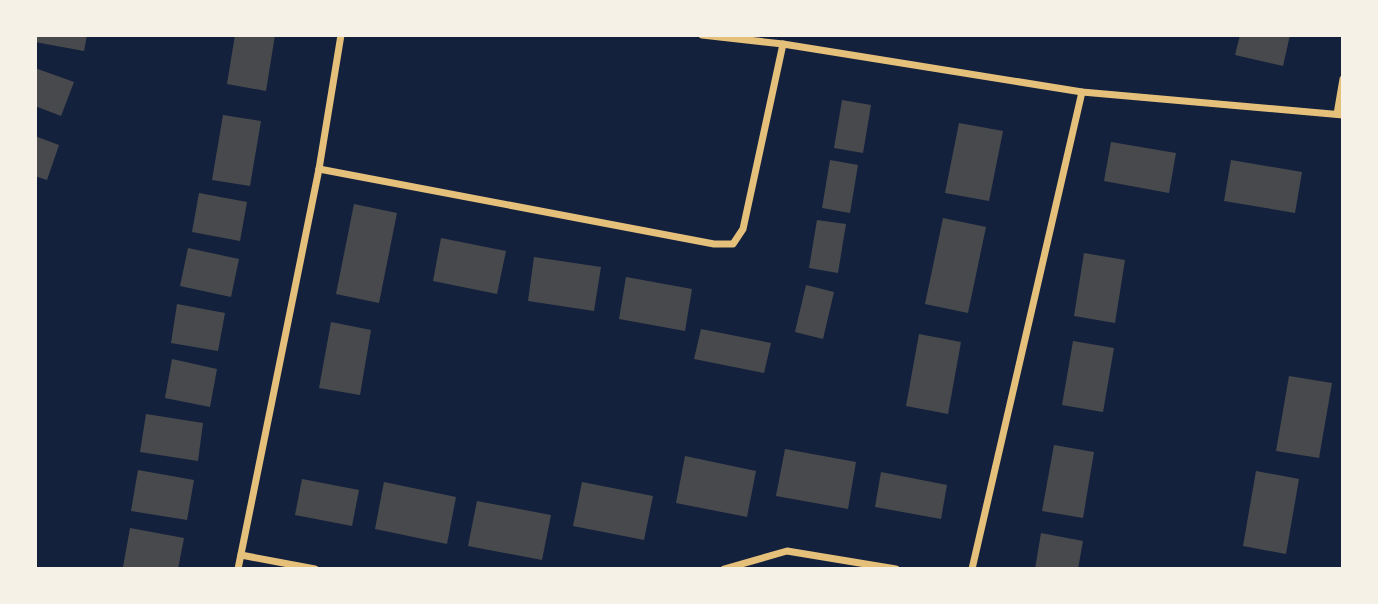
<svg xmlns="http://www.w3.org/2000/svg" width="1378" height="604" font-family="'Nunito Sans',sans-serif">
	<style>
		.building { fill: #48494c }
		.lines { fill: none; stroke-linecap: round; stroke-linejoin: round }
		.minor { stroke: #e5c07b; stroke-width: 7 }
	</style>
	<rect width="100%" height="100%" fill="#14213d"/>
	<!-- building -->
	<g class="building">
		<path d="M35 35H87L84 51 35 42Z"/>
		<path d="M235 35H275L266 91 227 84Z"/>
		<path d="M1240 35H1290L1283 66 1235 55Z"/>
		<path d="M35 68 74 82 61 116 35 106Z"/>
		<path d="M842 100 871 105 863 153 834 148Z"/>
		<path d="M223 115 261 121 250 186 212 180Z"/>
		<path d="M959 123 1003 131 989 201 945 193Z"/>
		<path d="M35 136 59 145 47 180 35 176Z"/>
		<path d="M1111 142 1176 153 1169 193 1104 181Z"/>
		<path d="M830 160 858 165 850 213 822 208Z"/>
		<path d="M1231 160 1302 172 1295 213 1224 201Z"/>
		<path d="M199 193 247 202 240 241 192 232Z"/>
		<path d="M354 204 397 213 379 303 336 294Z"/>
		<path d="M943 218 986 227 968 313 925 304Z"/>
		<path d="M817 220 846 224 838 273 809 268Z"/>
		<path d="M441 238 506 251 497 294 433 281Z"/>
		<path d="M188 248 239 259 231 297 180 286Z"/>
		<path d="M1084 253 1125 260 1115 323 1074 316Z"/>
		<path d="M534 257 601 267 594 311 528 301Z"/>
		<path d="M626 277 692 289 685 331 619 319Z"/>
		<path d="M806 285 834 292 823 339 795 332Z"/>
		<path d="M177 304 225 313 218 351 171 343Z"/>
		<path d="M331 322 371 330 360 395 319 388Z"/>
		<path d="M701 329 771 343 764 373 694 359Z"/>
		<path d="M919 334 961 342 948 414 906 406Z"/>
		<path d="M1073 341 1114 348 1103 412 1062 405Z"/>
		<path d="M172 359 217 369 210 407 165 398Z"/>
		<path d="M1289 376 1332 383 1319 458 1276 451Z"/>
		<path d="M146 414 203 423 198 461 140 452Z"/>
		<path d="M1054 445 1094 452 1083 518 1042 511Z"/>
		<path d="M785 449 856 462 848 509 776 496Z"/>
		<path d="M685 456 756 471 747 517 676 503Z"/>
		<path d="M138 470 194 480 187 520 131 511Z"/>
		<path d="M1256 471 1299 479 1286 554 1243 546Z"/>
		<path d="M881 472 947 485 941 519 875 507Z"/>
		<path d="M302 479 359 490 352 526 295 515Z"/>
		<path d="M384 482 456 497 447 544 375 529Z"/>
		<path d="M582 482 653 496 644 540 573 526Z"/>
		<path d="M477 501 551 515 542 560 468 546Z"/>
		<path d="M130 528 184 538 178 569H133L123 567Z"/>
		<path d="M1041 533 1083 541 1078 569H1035Z"/>
	</g>
	<g class="lines">
		<!-- minor -->
		<g class="minor">
			<path d="M702 35 783 44 1082 92 1343 115"/>
			<path d="M1337 114 1343 79"/>
			<path d="M319 169 714 244H733L743 229 783 44"/>
			<path d="M241 555 315 569"/>
			<path d="M238 569 319 169 341 35"/>
			<path d="M724 569 787 551 896 569"/>
			<path d="M972 569 1082 92"/>
		</g>
	</g>
	<!-- border -->
	<rect width="1378" height="604" fill="none" stroke="#f6f1e7" stroke-width="74"/>
</svg>
